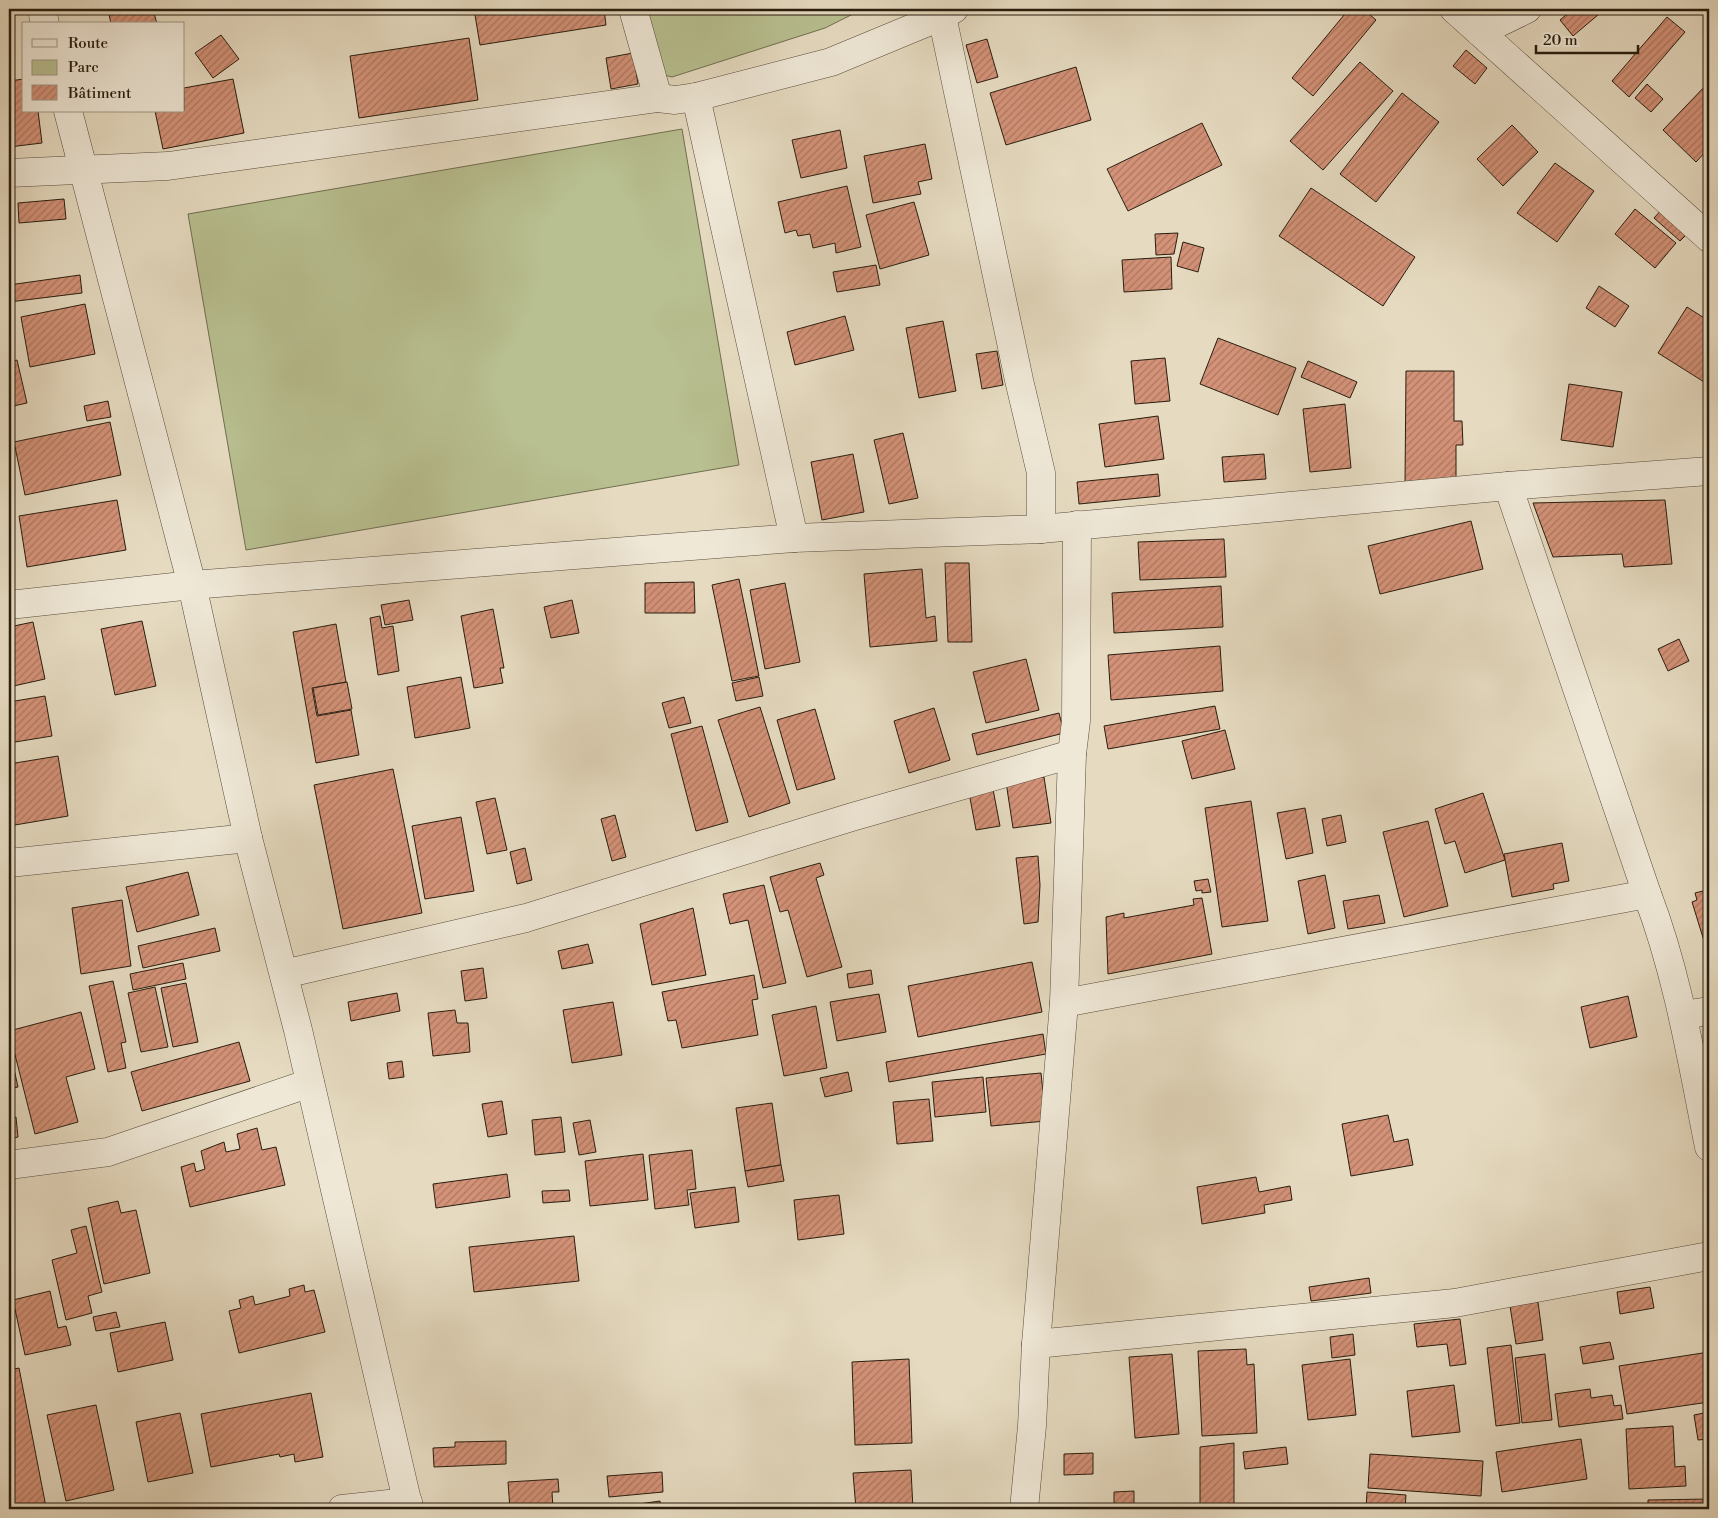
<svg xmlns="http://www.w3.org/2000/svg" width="1718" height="1518" font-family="'Libre Bodoni',serif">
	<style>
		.green { fill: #b8bf90; stroke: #706e50 }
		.building { fill: url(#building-hatch); stroke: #291d0f }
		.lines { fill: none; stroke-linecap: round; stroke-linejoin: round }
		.minor-casing { stroke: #584c3c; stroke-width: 29 }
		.minor { stroke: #efe8d7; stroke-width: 28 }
	</style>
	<defs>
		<pattern id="building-hatch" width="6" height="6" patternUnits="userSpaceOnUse" patternTransform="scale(1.25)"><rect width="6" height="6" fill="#d49278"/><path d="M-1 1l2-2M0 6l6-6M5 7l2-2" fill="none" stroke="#ac7761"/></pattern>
	</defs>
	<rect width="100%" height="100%" fill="#e6dbc1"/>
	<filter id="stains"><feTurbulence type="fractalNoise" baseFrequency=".004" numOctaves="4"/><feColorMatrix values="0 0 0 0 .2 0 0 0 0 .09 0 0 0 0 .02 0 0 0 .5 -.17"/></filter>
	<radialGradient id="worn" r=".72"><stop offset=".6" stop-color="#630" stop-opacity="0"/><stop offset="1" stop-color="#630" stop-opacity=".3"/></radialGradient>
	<!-- green -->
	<g class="green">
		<path d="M641 9H863L825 28 672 77 660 74Z"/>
		<path d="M682 129 739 465 246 550 188 214Z"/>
	</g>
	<!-- building -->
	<g class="building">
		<path d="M108 9H153L157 24H111Z"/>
		<path d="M474 9H604L606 25 480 45Z"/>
		<path d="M1349 9H1363L1376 20 1313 96 1292 78Z"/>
		<path d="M1573 9H1605L1573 36 1560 20Z"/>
		<path d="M1667 17 1685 32 1629 97 1612 81Z"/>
		<path d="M221 35 239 59 213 78 195 53Z"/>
		<path d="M469 38 478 100 359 118 350 56Z"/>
		<path d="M987 39 998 77 977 83 966 45Z"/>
		<path d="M1466 50 1487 68 1475 84 1453 66Z"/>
		<path d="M633 53 638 84 611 89 606 58Z"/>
		<path d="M1360 62 1393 91 1323 170 1290 141Z"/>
		<path d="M1076 67 1091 120 1006 145 990 93Z"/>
		<path d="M24 79V111H38L42 143 9 147V81Z"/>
		<path d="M233 79 244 133 163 149 155 111H184V88Z"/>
		<path d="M1709 82V148L1696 162 1663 130Z"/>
		<path d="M1647 84 1663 99 1651 112 1635 98Z"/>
		<path d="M1402 93 1439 122 1376 202 1340 174Z"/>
		<path d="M1202 123 1222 165 1128 211 1107 169Z"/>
		<path d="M1512 125 1538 152 1503 186 1477 159Z"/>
		<path d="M840 130 847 168 801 178 792 140Z"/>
		<path d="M925 144 932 179 918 182 921 194 873 203 864 156Z"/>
		<path d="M1555 163 1594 191 1557 242 1517 213Z"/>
		<path d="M847 186 861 247 836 253 835 243 813 248 810 234 798 236 796 230 785 233 778 202Z"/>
		<path d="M1311 188 1415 257 1383 306 1279 236Z"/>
		<rect x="9" y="196" width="2" height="22"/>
		<path d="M64 199 66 219 19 223 18 203Z"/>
		<path d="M914 202 929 255 880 269 866 215Z"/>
		<path d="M1663 208 1689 232 1680 241 1654 218Z"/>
		<path d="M1635 209 1676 243 1655 268 1615 234Z"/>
		<path d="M1178 233 1174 254 1156 255 1155 234Z"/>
		<path d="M1183 242 1204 248 1198 272 1177 266Z"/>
		<path d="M1171 257 1172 289 1124 292 1122 260Z"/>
		<path d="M876 265 880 285 837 292 833 272Z"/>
		<path d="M80 275 82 293 9 302V285Z"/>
		<path d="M1599 286 1629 306 1615 327 1586 308Z"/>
		<path d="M85 304 95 354 30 367 21 317Z"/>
		<path d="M1687 307 1709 321V385L1658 353Z"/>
		<path d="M845 316 854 350 795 365 787 332Z"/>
		<path d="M943 321 956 391 919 398 906 328Z"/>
		<path d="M1218 338 1296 368 1278 415 1200 384Z"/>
		<path d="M997 351 1003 385 982 389 976 354Z"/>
		<path d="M1165 358 1170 401 1135 404 1131 361Z"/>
		<path d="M17 360 27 403 9 407V362Z"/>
		<path d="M1308 361 1357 382 1350 398 1301 377Z"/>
		<path d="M1406 371H1454V421H1462L1463 445H1456V484H1405Z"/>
		<path d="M1569 384 1622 392 1613 447 1561 440Z"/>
		<path d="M108 401 111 417 87 421 84 406Z"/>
		<path d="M1345 404 1351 468 1310 472 1303 409Z"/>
		<path d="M1158 416 1164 459 1105 467 1099 424Z"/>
		<path d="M110 422 121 475 25 495 14 442Z"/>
		<path d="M903 433 918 498 889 504 874 440Z"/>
		<path d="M853 454 864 512 822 520 811 462Z"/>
		<path d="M1264 454 1266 479 1224 482 1222 457Z"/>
		<path d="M1158 474 1160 496 1079 504 1077 482Z"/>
		<path d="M117 500 126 550 27 567 19 516Z"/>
		<path d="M1665 500 1672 564 1624 567 1622 554 1553 557 1533 503Z"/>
		<path d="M1471 521 1483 569 1380 594 1368 546Z"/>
		<path d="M1224 539 1226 577 1140 580 1138 542Z"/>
		<path d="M945 563H969L972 642H948Z"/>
		<path d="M922 569 926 618 935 616 937 641 870 647 864 574Z"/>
		<path d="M739 579 759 676 732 681 712 585Z"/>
		<path d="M694 582 695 613H645V583Z"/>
		<path d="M785 583 800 662 765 669 750 590Z"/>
		<path d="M1221 586 1223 627 1114 633 1112 593Z"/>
		<path d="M409 600 413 620 385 625 381 605Z"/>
		<path d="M572 600 579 633 551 638 544 607Z"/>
		<path d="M493 609 504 668H500L503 683 474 688 461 616Z"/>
		<path d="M380 616 382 628 393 626 399 671 378 675 370 618Z"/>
		<path d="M142 621 156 686 115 695 101 629Z"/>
		<path d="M33 622 45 679 9 687V627Z"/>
		<path d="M336 624 346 682 312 688 317 716 351 710 359 755 316 763 293 632Z"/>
		<path d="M1679 639 1689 661 1668 671 1658 649Z"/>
		<path d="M1220 646 1223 691 1111 700 1108 655Z"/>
		<path d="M1026 659 1039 710 986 723 973 672Z"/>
		<path d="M461 677 470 728 415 738 407 687Z"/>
		<path d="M759 677 763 696 736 701 732 683Z"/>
		<path d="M347 682 352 709 318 715 313 688Z"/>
		<path d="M45 696 52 736 9 743V702Z"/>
		<path d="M684 697 691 723 669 728 662 703Z"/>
		<path d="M1215 706 1220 729 1108 749 1104 726Z"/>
		<path d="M760 707 790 803 749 817 718 720Z"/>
		<path d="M934 708 950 760 909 773 894 721Z"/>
		<path d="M815 709 835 779 797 790 777 720Z"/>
		<path d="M1059 713 1064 733 977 755 972 734Z"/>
		<path d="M702 726 728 822 696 831 671 734Z"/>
		<path d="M1225 730 1235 769 1192 779 1182 741Z"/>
		<path d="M58 756 68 816 9 826V764Z"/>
		<path d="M393 769 422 913 343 929 314 785Z"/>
		<path d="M1044 777 1051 823 1013 828 1006 782Z"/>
		<path d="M992 784 1000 826 976 830 969 793Z"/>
		<path d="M1483 793 1505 860 1465 873 1455 841 1445 844 1435 809Z"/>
		<path d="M495 798 507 850 487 854 476 802Z"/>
		<path d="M1251 801 1268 921 1222 927 1205 808Z"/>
		<path d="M1305 808 1313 853 1286 859 1277 813Z"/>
		<path d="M615 815 626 857 612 861 601 819Z"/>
		<path d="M1341 815 1346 842 1327 846 1322 819Z"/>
		<path d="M461 817 474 891 425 899 412 826Z"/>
		<path d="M1428 821 1448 906 1404 917 1383 832Z"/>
		<path d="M1562 843 1569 881 1553 884 1554 889 1512 897 1504 854Z"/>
		<path d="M525 848 532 880 517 884 510 852Z"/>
		<path d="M1038 856 1040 885 1038 922 1024 924 1016 858Z"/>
		<path d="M820 863 824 875 816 878 842 967 807 977 788 910 780 912 770 877Z"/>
		<path d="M188 872 199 915 137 932 126 887Z"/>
		<path d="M1325 875 1335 928 1308 934 1298 881Z"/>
		<path d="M1208 879 1211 892 1202 893V890L1196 891 1194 881Z"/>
		<path d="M764 885 786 983 763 988 748 920 730 924 723 894Z"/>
		<path d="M1707 890 1709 896V957L1692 902 1697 900 1695 893Z"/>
		<path d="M1379 895 1385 923 1348 929 1343 901Z"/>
		<path d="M1202 898 1212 954 1108 974 1106 917 1124 913V918L1194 905 1193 899Z"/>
		<path d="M122 900 131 966 81 974 72 908Z"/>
		<path d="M693 908 706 975 652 985 640 924Z"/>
		<path d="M215 928 220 951 143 968 138 946Z"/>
		<path d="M588 944 593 963 562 969 558 951Z"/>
		<path d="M1032 962 1042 1012 918 1037 908 986Z"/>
		<path d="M183 963 186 979 133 990 130 974Z"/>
		<path d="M483 968 487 998 465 1001 461 971Z"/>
		<path d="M871 970 873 984 849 988 847 974Z"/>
		<path d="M754 975 758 999 752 1000 758 1035 682 1048 676 1020 668 1021 662 992Z"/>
		<path d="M113 981 126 1042 121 1043 126 1068 108 1072 89 986Z"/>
		<path d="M186 983 198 1042 173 1047 161 988Z"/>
		<path d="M155 987 168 1047 141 1052 128 993Z"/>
		<path d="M397 993 400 1011 351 1021 348 1002Z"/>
		<path d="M879 994 886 1032 837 1041 830 1002Z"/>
		<path d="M1628 996 1637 1037 1590 1048 1581 1007Z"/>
		<path d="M613 1002 622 1055 572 1063 563 1010Z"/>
		<path d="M816 1006 827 1068 784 1076 772 1015Z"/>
		<path d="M455 1010 457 1023H468L470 1052 433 1056 428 1013Z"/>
		<path d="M81 1012 95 1069 66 1077 78 1122 35 1134 9 1031Z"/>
		<path d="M1043 1034 1046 1054 889 1082 886 1062Z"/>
		<path d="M239 1042 250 1081 142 1111 131 1072Z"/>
		<path d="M402 1061 404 1077 389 1079 387 1063Z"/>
		<path d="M14 1069 18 1087 9 1089V1070Z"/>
		<path d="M848 1072 852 1091 825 1097 820 1078Z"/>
		<path d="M1041 1073 1046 1121 991 1126 986 1078Z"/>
		<path d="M983 1077 986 1112 935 1117 932 1082Z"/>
		<path d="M929 1099 933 1141 897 1144 893 1102Z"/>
		<path d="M502 1101 507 1134 488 1137 482 1104Z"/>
		<path d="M772 1103 781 1165 745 1171 736 1108Z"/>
		<path d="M1388 1115 1394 1142 1408 1139 1413 1165 1351 1176 1342 1124Z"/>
		<path d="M16 1117 18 1137 9 1139V1118Z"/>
		<path d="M561 1117 565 1152 535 1155 532 1120Z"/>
		<path d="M590 1120 596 1152 579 1155 573 1123Z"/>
		<path d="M257 1128 262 1150 276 1147 285 1185 190 1207 181 1167 194 1163 196 1172 205 1169 201 1151 224 1142 226 1152 240 1149 237 1134Z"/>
		<path d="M692 1150 696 1189 687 1190 689 1205 655 1209 649 1155Z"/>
		<path d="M643 1154 648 1200 590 1206 585 1161Z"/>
		<path d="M781 1165 784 1181 748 1187 745 1171Z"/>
		<path d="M507 1174 510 1197 436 1208 433 1184Z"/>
		<path d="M1256 1177 1259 1192 1290 1186 1292 1200 1264 1205 1265 1213 1202 1224 1197 1187Z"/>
		<path d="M735 1187 739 1222 695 1228 690 1193Z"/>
		<path d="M569 1190 570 1201 543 1203 542 1191Z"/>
		<path d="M839 1195 844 1234 798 1240 794 1200Z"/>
		<path d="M118 1201 121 1213 136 1210 150 1273 104 1284 88 1208Z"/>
		<path d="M86 1226 102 1292 88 1296 92 1313 66 1320 52 1260 77 1253 71 1230Z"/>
		<path d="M574 1236 579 1281 474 1292 469 1247Z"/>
		<path d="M1369 1278 1371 1293 1311 1301 1309 1287Z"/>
		<path d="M304 1285 305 1292 314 1290 325 1332 239 1353 229 1311 241 1308 239 1300 253 1296 255 1305 290 1296 289 1289Z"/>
		<path d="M1650 1287 1654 1308 1620 1314 1617 1292Z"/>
		<path d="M50 1291 58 1328 66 1326 71 1345 25 1355 13 1300Z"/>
		<path d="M1538 1302 1543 1340 1516 1344 1510 1306Z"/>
		<path d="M116 1312 120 1327 96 1331 93 1317Z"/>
		<path d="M1460 1319 1466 1364 1450 1366 1447 1344 1417 1347 1414 1324Z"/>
		<path d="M165 1322 173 1360 118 1372 110 1333Z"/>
		<path d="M1353 1334 1355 1355 1332 1358 1330 1337Z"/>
		<path d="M1610 1342 1614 1359 1583 1364 1580 1347Z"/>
		<path d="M1511 1345 1520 1423 1496 1426 1487 1348Z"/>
		<path d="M1246 1349 1247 1365 1254 1364 1257 1433 1202 1436 1198 1351Z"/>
		<path d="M1709 1352V1402L1627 1414 1619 1366Z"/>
		<path d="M1172 1354 1179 1434 1135 1438 1129 1357Z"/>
		<path d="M1545 1354 1552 1420 1522 1423 1515 1358Z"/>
		<path d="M909 1359 912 1443 855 1445 852 1362Z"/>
		<path d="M1350 1359 1356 1415 1308 1420 1302 1365Z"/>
		<path d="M19 1368 46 1507 35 1509H9V1370Z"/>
		<path d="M1454 1385 1460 1432 1412 1437 1407 1391Z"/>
		<path d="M1590 1389 1591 1398 1612 1395 1614 1406 1621 1405 1623 1419 1559 1427 1555 1394Z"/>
		<path d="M311 1393 323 1457 295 1462 294 1454 280 1457 279 1454 211 1467 201 1414Z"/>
		<path d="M96 1405 114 1490 66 1501 47 1415Z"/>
		<path d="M1709 1412V1439L1698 1440 1694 1415Z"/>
		<path d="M180 1413 193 1473 148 1482 136 1422Z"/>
		<path d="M1673 1426 1675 1467 1685 1466 1686 1486 1629 1489 1626 1429Z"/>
		<path d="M1581 1439 1587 1479 1502 1492 1496 1452Z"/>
		<path d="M506 1441V1464L434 1467 433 1448 455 1447V1442Z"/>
		<path d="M1234 1443V1509H1200V1447Z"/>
		<path d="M1286 1447 1288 1464 1245 1469 1243 1452Z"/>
		<path d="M1093 1453V1474L1064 1475V1454Z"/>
		<path d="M1370 1454 1483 1461 1481 1496 1368 1488Z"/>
		<path d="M911 1470 913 1509H856L853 1473Z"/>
		<path d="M662 1472 663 1492 609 1497 607 1476Z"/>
		<path d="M558 1479 559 1492H552L553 1509H510L508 1482Z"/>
		<path d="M1134 1491V1509H1114V1492Z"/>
		<path d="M1367 1492 1406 1495 1405 1509H1366Z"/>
		<path d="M1709 1499V1509H1648V1500Z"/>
		<path d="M660 1501 661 1509H639V1504Z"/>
		<path d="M618 1506 619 1509H594Z"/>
		<path d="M1458 1507 1486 1509H1457Z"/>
		<rect x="1569" y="1508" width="46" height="1"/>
	</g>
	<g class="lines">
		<!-- minor casing -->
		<g class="minor-casing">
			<g id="minor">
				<path d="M42 9 45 24"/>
				<path d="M633 9 658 98"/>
				<path d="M954 9 942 16 1019 380 1041 473V529"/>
				<path d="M1454 9 1709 238"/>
				<path d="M1480 32 1527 9"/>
				<path d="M696 97 794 538"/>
				<path d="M68 111 192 585 248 838 298 1030 409 1509"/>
				<path d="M9 173 168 166 658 98 675 100 696 97 831 62 942 16"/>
				<path d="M1508 486 1647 894C1678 975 1692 1062 1709 1147"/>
				<path d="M9 605 192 585 794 538 1041 529 1508 486 1709 471"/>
				<path d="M9 863 248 838"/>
				<path d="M284 974 526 918 852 817 1072 754"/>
				<path d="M1064 1003 1647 894"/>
				<path d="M1683 1015 1709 1011"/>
				<path d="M9 1165 108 1152 310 1083"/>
				<path d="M1036 1344 1455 1303 1709 1256"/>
				<path d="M342 1509 408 1502"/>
				<path d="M1024 1509 1032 1426 1036 1344 1064 1003 1072 754 1076 721 1077 525"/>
			</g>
		</g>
		<!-- minor -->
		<use href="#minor" class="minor"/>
	</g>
	<!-- margin -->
	<rect width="1718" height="1518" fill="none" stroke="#e6dbc1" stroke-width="30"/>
	<rect x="10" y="10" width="1698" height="1498" fill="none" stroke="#291d0f" stroke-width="2.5"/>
	<rect x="15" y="15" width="1688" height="1488" fill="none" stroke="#291d0f"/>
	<!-- legend -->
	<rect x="22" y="22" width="162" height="90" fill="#efe8d7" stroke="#a09787"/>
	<rect x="32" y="39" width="25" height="8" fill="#efe8d7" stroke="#a09787"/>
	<text x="68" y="48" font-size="15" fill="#291d0f">Route</text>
	<rect x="32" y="60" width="25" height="15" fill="#b8bf90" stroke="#a09787"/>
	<text x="68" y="72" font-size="15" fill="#291d0f">Parc</text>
	<rect x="32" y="85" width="25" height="15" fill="url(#building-hatch)" stroke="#a09787"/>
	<text x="68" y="98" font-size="15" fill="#291d0f">Bâtiment</text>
	<!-- scale -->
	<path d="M1536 45v8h102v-8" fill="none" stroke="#291d0f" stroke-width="2.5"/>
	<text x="1543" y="45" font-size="15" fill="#291d0f" stroke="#efe8d7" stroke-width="4" paint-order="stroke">20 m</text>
	<rect width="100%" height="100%" filter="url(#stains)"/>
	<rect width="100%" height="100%" fill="url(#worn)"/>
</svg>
